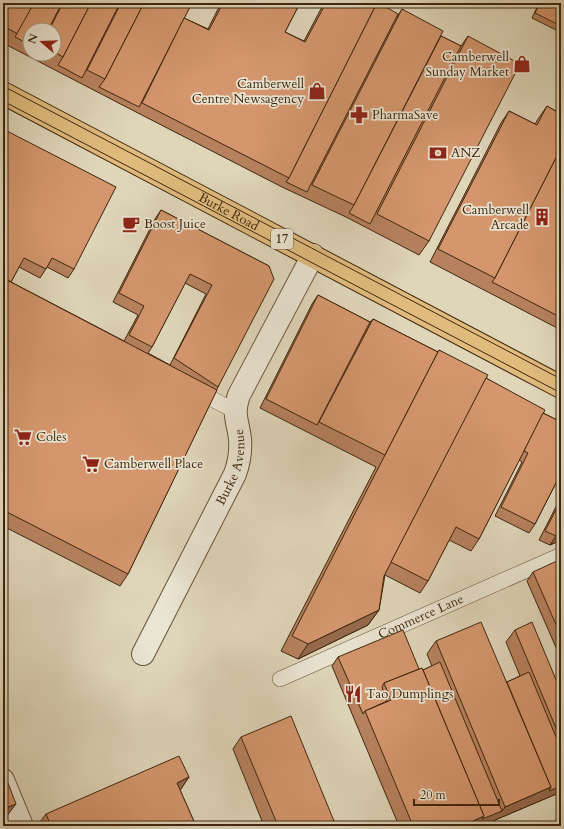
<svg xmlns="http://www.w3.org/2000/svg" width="564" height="829" font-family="Cardo,serif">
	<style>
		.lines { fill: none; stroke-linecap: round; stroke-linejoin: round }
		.lane-casing { stroke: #665238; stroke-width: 16 }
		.street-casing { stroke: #665238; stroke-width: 24 }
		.primary-casing { stroke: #3e260d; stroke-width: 24 }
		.lane { stroke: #eae4d2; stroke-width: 15 }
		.street { stroke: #eae4d2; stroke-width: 22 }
		.primary { stroke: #e0bb7d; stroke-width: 22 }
		.tram { stroke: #3e260d; stroke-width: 1 }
		.wall { fill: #b7815e; stroke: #3e260d; fill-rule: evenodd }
		.shaded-wall { fill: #95694c; stroke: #3e260d }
		.building { fill: #d5966d; stroke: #3e260d }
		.labels { text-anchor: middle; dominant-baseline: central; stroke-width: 3.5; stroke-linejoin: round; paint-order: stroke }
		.shield { fill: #eae4d2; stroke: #725f48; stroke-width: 1 }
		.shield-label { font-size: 12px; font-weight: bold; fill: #3e260d }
		.poi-label { font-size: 13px; fill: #3e260d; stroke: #eae4d2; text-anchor: start }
		.street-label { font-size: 13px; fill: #3e260d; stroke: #eae4d2 }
	</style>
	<rect width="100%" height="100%" fill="#dfd6ba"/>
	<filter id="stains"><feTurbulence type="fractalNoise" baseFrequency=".005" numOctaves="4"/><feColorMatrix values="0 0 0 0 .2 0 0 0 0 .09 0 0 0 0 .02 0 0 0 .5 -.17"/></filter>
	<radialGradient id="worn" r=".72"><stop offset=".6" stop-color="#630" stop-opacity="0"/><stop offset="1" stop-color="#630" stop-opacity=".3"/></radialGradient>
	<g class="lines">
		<!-- lane casing -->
		<g class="lane-casing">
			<g id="lane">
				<path d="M195 390 235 411"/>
				<path id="s1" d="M280 679 561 555"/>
			</g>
		</g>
		<!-- street casing -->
		<g class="street-casing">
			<g id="street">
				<path id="s2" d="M143 654 235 474C239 463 241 451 240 439 238 420 232 416 239 395L313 255"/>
				<path d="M3 780 22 826"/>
			</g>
		</g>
		<!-- primary casing -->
		<g class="primary-casing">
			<g id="primary">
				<path id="s3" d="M3 93 561 387"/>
			</g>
		</g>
		<!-- lane -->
		<use href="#lane" class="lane"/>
		<!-- street -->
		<use href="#street" class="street"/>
		<!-- primary -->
		<use href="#primary" class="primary"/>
		<!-- tram -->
		<g class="tram">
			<path d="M3 86 561 379"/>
			<path d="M3 101 561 393"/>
		</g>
	</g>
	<!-- wall -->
	<g class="wall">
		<path d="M3 3H192L184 18 208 29 221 3H300L285 32 304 41 324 3H379L397 17 402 9 441 36 461 46 468 36 429 241 419 255 346 217 282 187 136 112 3 43ZM30 30H54V54H30Z"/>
		<path d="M539 3H561V27L558 31 532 18Z"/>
		<path d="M547 106 561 114V330L430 262 501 123 509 111 535 124 538 119Z"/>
		<path d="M3 129 74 269 68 278 47 267 40 278 19 267 11 282 124 341 138 315 113 302 155 219 161 210 269 266 218 387 128 574 120 586 3 526ZM185 283 206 294 170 365 148 353 152 347Z"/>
		<path d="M318 295 370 322 373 319 438 352 439 350 486 378 543 413 561 422V483L557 481 535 524 529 533 495 516 522 462 519 460 479 539 471 551 449 540 428 581 420 593 385 575 379 610 368 625 298 659 281 651 376 467 260 408 312 304Z"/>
		<path d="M561 497V540L550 545 539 540Z"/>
		<path d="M561 571V659L527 581 533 572Z"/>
		<path d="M515 630 559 687 561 686V792L481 826H399L332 666 338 657 423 670 432 666 427 654 436 641 507 682 520 676 506 642Z"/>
		<path d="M241 737 336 826H264L233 749Z"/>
		<path d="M189 777 180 790 196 826H37L46 814Z"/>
	</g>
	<!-- shaded-wall -->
	<g class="shaded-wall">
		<path d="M561 534V540L550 545 556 536Z"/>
		<path d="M379 610 368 625 298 659 308 644Z"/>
		<path d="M189 777 179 792 177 783Z"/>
		<path d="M561 786V792L481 826H462L484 816 502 811 505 807 551 787Z"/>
		<path d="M16 804 3 821V809Z"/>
	</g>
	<!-- building -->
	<g class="building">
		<path d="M3 3H34L18 34 3 26Z"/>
		<path d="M34 3H62L48 30H30V45L15 37Z"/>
		<path d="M63 3H91L63 57 54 52V30H49Z"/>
		<path d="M91 3H120L82 78 58 65 63 57Z"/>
		<path d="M121 3H144L105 79 87 70Z"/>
		<path d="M144 3H192L139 107 99 87 105 79Z"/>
		<path d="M223 3H300L285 32 305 42 326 3H377L289 178 142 103 184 18 209 30Z"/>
		<path d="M377 3H379L398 14 307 192 286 182 289 178Z"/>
		<path d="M540 3H561V26L535 13Z"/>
		<path d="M402 9 443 31 354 205 312 185Z"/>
		<path d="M441 36 461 46 370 224 349 213 354 205Z"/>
		<path d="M468 36 520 64 429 241 377 214Z"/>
		<path d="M547 106 561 114V148L495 278 438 249 509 111 537 125Z"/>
		<path d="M3 129 116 187 74 269 52 258 46 269 24 258 11 282 3 277Z"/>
		<path d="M561 148V316L560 317 492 282 495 278Z"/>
		<path d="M161 210 269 266 274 279 218 387 174 358 212 285 190 274 152 347 129 335 144 306 119 293Z"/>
		<path d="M3 278 217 390 128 574 3 510Z"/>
		<path d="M318 295 370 322 317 425 266 399Z"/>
		<path d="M561 316V323L557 321Z"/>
		<path d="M373 319 438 352 385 455 319 422Z"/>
		<path d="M439 350 488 375 384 576 379 610 308 644 292 636Z"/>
		<path d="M486 378 545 410 479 539 456 527 428 581 391 562Z"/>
		<path d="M543 413 561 422V473L535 524 501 507 528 453 524 451Z"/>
		<path d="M561 500V534L556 536 545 531Z"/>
		<path d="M557 561 561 571V636L533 572Z"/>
		<path d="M481 622 551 787 505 807 436 641Z"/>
		<path d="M532 622 559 687 561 686V740L515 630Z"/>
		<path d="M403 630 419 669 384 683 382 687 387 701 365 711 363 714 338 657Z"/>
		<path d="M440 662 502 811 482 819 484 816 423 670Z"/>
		<path d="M422 668 484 816 462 826H413L365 711 391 700 384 683Z"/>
		<path d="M529 672 561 749V786L549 791 551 787 507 682Z"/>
		<path d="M291 716 336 826H278L241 737Z"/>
		<path d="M179 756 189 777 177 783 196 826H51L46 814Z"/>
		<path d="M3 770 16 804 3 809Z"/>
		<path d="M23 822 25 826H13Z"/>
	</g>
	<!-- icons -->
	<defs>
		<g id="shop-bare" transform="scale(1.38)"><path d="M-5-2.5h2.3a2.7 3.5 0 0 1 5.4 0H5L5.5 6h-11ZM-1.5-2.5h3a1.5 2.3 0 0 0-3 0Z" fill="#8f2418" stroke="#eae4d2" stroke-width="2.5" paint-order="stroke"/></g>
		<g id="pharmacy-bare" transform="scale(1.38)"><path d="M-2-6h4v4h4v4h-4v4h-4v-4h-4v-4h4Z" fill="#8f2418" stroke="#eae4d2" stroke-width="2.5" paint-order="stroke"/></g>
		<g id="bank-bare" transform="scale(1.38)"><path d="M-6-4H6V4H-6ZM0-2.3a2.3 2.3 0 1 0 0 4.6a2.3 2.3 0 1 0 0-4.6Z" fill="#8f2418" stroke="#eae4d2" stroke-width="2.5" paint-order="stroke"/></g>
		<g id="building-bare" transform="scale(1.38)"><path d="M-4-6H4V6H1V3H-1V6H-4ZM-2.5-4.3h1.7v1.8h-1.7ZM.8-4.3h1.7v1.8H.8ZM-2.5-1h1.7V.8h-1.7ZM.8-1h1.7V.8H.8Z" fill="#8f2418" stroke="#eae4d2" stroke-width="2.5" paint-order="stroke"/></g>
		<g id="cafe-bare" transform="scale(1.38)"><path d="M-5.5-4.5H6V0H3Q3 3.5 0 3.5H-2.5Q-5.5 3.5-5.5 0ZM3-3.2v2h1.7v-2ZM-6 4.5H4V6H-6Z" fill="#8f2418" stroke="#eae4d2" stroke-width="2.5" paint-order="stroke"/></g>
		<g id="supermarket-bare" transform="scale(1.38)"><path d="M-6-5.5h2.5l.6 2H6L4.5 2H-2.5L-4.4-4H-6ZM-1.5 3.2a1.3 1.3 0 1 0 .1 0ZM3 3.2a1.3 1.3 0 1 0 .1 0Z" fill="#8f2418" stroke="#eae4d2" stroke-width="2.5" paint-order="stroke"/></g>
		<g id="restaurant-bare" transform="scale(1.38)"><path d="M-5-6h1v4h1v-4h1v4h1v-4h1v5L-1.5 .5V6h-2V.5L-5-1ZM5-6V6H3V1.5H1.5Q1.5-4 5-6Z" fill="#8f2418" stroke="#eae4d2" stroke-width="2.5" paint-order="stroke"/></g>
	</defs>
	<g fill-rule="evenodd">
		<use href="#shop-bare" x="522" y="64"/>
		<use href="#shop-bare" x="317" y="91"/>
		<use href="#pharmacy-bare" x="359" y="115"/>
		<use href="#bank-bare" x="438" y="153"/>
		<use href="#building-bare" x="542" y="217"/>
		<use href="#cafe-bare" x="131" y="224"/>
		<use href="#supermarket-bare" x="23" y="437"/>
		<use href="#supermarket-bare" x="91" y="464"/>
		<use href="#restaurant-bare" x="353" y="694"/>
	</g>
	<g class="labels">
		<!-- shield labels -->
		<rect class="shield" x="271" y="229" width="22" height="20" rx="3"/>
		<g class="shield-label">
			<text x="282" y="239">17</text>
		</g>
		<!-- poi labels -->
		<g class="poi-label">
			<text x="509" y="57" text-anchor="end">Camberwell<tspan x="509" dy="15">Sunday Market</tspan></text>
			<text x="304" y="84" text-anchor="end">Camberwell<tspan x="304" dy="15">Centre Newsagency</tspan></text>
			<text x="372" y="115">PharmaSave</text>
			<text x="451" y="153">ANZ</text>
			<text x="529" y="210" text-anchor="end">Camberwell<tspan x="529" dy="15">Arcade</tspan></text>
			<text x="144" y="224">Boost Juice</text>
			<text x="36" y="437">Coles</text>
			<text x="104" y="464">Camberwell Place</text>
			<text x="366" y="694">Tao Dumplings</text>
		</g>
		<!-- street labels -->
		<g class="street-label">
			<text stroke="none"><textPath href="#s3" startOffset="255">Burke Road</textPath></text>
			<text stroke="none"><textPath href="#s2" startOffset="208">Burke Avenue</textPath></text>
			<text stroke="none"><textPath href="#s1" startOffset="154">Commerce Lane</textPath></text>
		</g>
	</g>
	<!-- margin -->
	<rect width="564" height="829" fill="none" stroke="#dfd6ba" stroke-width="16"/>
	<rect x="4" y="4" width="556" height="821" fill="none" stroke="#3e260d" stroke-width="2"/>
	<rect x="8" y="8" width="548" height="813" fill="none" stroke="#3e260d"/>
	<!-- north arrow -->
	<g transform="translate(42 42) rotate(289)"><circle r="19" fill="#eae4d2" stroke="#a59883"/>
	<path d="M0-3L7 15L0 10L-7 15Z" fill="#8f2418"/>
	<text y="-6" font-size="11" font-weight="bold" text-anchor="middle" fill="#3e260d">N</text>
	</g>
	<!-- scale -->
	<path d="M414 799v6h85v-6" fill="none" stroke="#3e260d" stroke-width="2"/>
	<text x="420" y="799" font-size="12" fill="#3e260d" stroke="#eae4d2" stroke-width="3" paint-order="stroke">20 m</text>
	<rect width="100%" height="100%" filter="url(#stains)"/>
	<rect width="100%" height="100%" fill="url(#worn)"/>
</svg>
